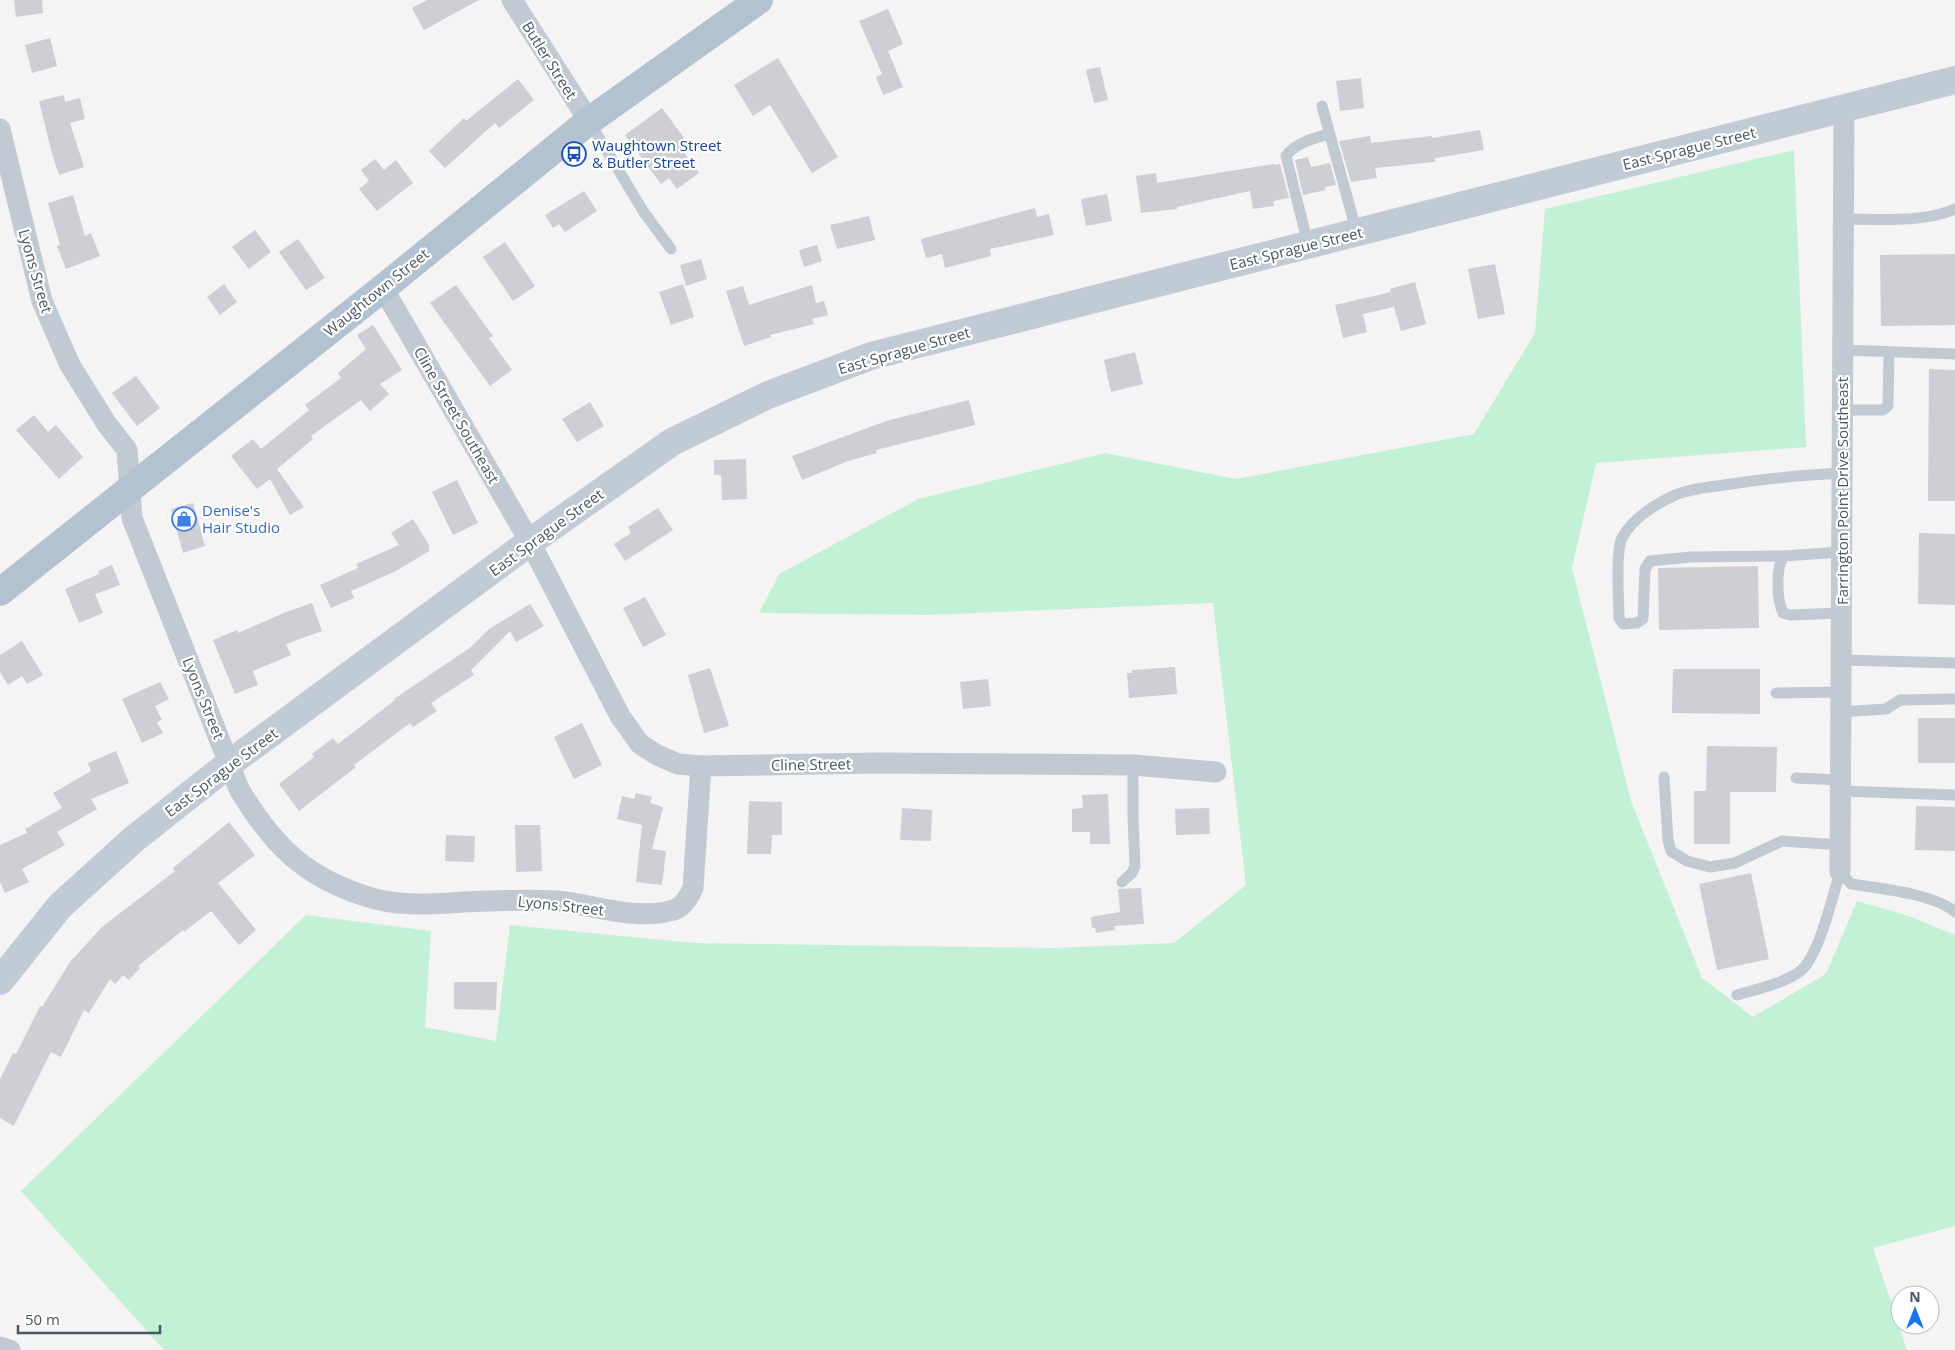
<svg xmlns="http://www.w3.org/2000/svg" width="1955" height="1350" font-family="'Open Sans',sans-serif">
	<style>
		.green { fill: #c3f1d5 }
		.building { fill: #cdcfd5 }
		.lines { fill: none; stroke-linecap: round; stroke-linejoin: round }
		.lane { stroke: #c1cad2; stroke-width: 11 }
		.street { stroke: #c1cad2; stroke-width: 21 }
		.secondary { stroke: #c1cbd6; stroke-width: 28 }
		.primary { stroke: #b3c2d1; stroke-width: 28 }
		.labels { text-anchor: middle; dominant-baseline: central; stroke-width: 4.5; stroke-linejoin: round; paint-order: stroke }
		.street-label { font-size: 15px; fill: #4a5661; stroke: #fff }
		.transit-label { font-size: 15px; fill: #164399; stroke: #fff; text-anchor: start }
		.shop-label { font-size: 15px; fill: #366cbe; stroke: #fff; text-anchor: start }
	</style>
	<rect width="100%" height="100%" fill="#f5f3f3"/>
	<!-- green -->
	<path class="green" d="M1794 150 1806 447 1596 463 1572 568 1631 801 1702 978 1753 1017 1826 974 1857 901 1906 915 1955 935V1226L1873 1248 1907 1350H164L21 1191 306 915 431 931 425 1027 496 1041 510 925 694 943 1054 948 1174 943 1246 885 1213 603 928 615 759 613 779 574 918 499 1105 453 1236 479 1474 434 1535 333 1545 209Z"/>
	<!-- building -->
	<g class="building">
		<path d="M14 0H42L43 13 16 17Z"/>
		<path d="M427 0H479L424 30 412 8Z"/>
		<path d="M888 9 903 44 888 51 903 87 883 95 876 77 882 74 859 21Z"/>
		<path d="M50 38 57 66 32 73 25 45Z"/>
		<path d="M778 58 838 157 812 173 770 105 753 116 734 85Z"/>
		<path d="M1100 67 1108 100 1094 103 1086 70Z"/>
		<path d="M1361 78 1364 108 1340 111 1336 81Z"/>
		<path d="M518 79 534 100 499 128 495 123 445 168 429 151 464 118 466 121Z"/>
		<path d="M64 95 65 102 80 98 85 119 70 123 84 167 59 175 51 150 39 101Z"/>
		<path d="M662 108 687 142 680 147 699 173 677 189 669 178 661 184 625 135Z"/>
		<path d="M1480 130 1484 150 1435 158V162L1375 168 1377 178 1351 182 1339 141 1370 136 1371 143 1432 136V138Z"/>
		<path d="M1308 157 1311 167 1330 163 1336 185 1325 187 1326 190 1303 195 1295 160Z"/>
		<path d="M375 159 384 170 396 160 413 183 377 211 359 189 369 181 361 170Z"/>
		<path d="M1274 164V165L1280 164 1289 198 1273 201 1274 206 1253 209 1250 191 1177 207V209L1141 213 1136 176 1156 173 1157 183Z"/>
		<path d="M584 191 597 211 565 232 559 224 553 228 545 215Z"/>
		<path d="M1107 194 1112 221 1086 226 1081 199Z"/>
		<path d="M73 195 85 236 91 233 100 256 66 269 57 246 60 245 48 203Z"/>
		<path d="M1035 208 1037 217 1049 214 1054 235 990 249 991 256 945 268 942 254 926 258 921 239Z"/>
		<path d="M869 216 875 240 837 249 830 225Z"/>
		<path d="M255 230 271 252 249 269 232 247Z"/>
		<path d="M298 239 325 278 306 290 279 252Z"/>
		<path d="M505 242 535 286 513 301 483 257Z"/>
		<path d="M817 245 822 261 804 267 799 250Z"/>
		<path d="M1955 254V325L1881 326 1880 255Z"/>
		<path d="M701 259 707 279 686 286 680 265Z"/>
		<path d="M1495 264 1505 314 1478 319 1468 269Z"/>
		<path d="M1415 282 1426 324 1401 331 1394 307 1363 314 1367 332 1343 338 1335 305 1391 292 1390 289Z"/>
		<path d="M224 284 237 302 220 315 207 297Z"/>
		<path d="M683 284 694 317 671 325 659 292Z"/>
		<path d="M456 285 493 336 489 338 512 370 490 386 430 303Z"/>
		<path d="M812 285 816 303 824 301 828 315 812 319 814 324 770 335 771 337 744 346 726 291 743 286 749 305Z"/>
		<path d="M373 325 402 370 380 384 389 394 370 411 361 400 311 436 313 439 277 469 304 507 290 515 270 479 257 489 231 456 253 439 261 449 309 410 305 405 341 378 338 373 366 349 357 335Z"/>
		<path d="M1135 352 1143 384 1111 392 1104 360Z"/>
		<path d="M1929 369 1955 370V501H1928Z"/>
		<path d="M136 376 160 408 137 426 112 393Z"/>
		<path d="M969 400 975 425 876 450 877 453 848 461 802 480 792 456 886 421Z"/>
		<path d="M590 402 604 426 577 442 562 419Z"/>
		<path d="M34 415 48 432 56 425 83 457 59 479 16 430Z"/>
		<path d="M746 459 747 499 722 500 721 475H714V460Z"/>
		<path d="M457 480 478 523 453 535 432 492Z"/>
		<path d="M193 503 205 546 183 553 171 509Z"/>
		<path d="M658 508 673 530 625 561 614 544 631 533 628 527Z"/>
		<path d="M413 519 429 545V551L396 571 351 591 354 598 331 608 320 585 358 568 356 564 399 545 391 533Z"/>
		<path d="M1919 533 1955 534V605L1918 604Z"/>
		<path d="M112 565 120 585 95 594 103 613 79 623 65 589 99 574 98 571Z"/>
		<path d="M1758 566 1759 628 1659 630 1658 568Z"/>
		<path d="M645 597 666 635 643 647 623 608Z"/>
		<path d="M312 603 322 631 286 644 291 655 253 671 258 685 235 694 213 640 237 630 238 633 286 612Z"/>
		<path d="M530 604 544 626 516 642 510 631 471 670 474 675 431 703 437 711 413 727 410 723 354 765 356 767 299 811 279 784 314 757 312 754 333 738 338 744 395 700 394 699 471 647 489 629Z"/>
		<path d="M22 641 43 675 27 684 22 676 8 685 0 672V655Z"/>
		<path d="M1175 667 1177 694 1129 698 1127 673H1132V670Z"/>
		<path d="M710 668 729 726 704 733 688 675Z"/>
		<path d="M1673 669H1760V714L1672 713Z"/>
		<path d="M988 679 991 706 963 709 960 682Z"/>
		<path d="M160 682 169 699 155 706 162 720 157 722 163 733 142 743 122 699Z"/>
		<rect x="1918" y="718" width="37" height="45"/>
		<path d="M582 723 602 765 574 779 554 737Z"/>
		<path d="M1707 746 1777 747 1776 792H1730V844H1694V791H1706Z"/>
		<path d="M116 751 129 783 91 799 97 809 57 832 65 845 22 869 29 882 5 893 0 882V845L27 833 25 829 62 808 53 793 91 771 88 763Z"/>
		<path d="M636 793 652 797 650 803 663 807 652 849 666 851 662 885 636 882 642 825 617 819 622 796 634 799Z"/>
		<path d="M1108 794 1110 844H1090V832H1072V809L1083 808 1082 795Z"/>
		<path d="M749 801 782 802V835H772L771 854H747Z"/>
		<path d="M1916 806 1955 807V851L1915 850Z"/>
		<path d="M902 808 932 810 931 841 900 840Z"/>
		<path d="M1209 808 1210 834 1176 835 1175 809Z"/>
		<path d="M229 822 255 855 218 883 256 930 239 945 211 911 184 932 183 930 138 966 140 968 129 980 123 975 115 984 110 979 89 1013 84 1010 61 1057 51 1052 14 1126 0 1118V1079L13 1053 16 1054 40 1006 42 1007 70 962 102 927 175 871 173 868Z"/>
		<path d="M515 825H540L542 871 516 872Z"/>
		<path d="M446 835 475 836 474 862 445 861Z"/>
		<path d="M1751 873 1769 959 1717 970 1699 884Z"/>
		<path d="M1141 888 1144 924 1114 926 1115 930 1096 933 1095 928H1092L1091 917 1120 912 1118 889Z"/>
		<path d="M454 982H497L496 1010 454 1009Z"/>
	</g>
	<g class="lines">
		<!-- lane -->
		<g class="lane">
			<path d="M1322 106 1357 233"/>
			<path d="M589 121 643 211 671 249"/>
			<path d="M1843 219C1877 219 1924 223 1955 209"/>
			<path d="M1308 244 1286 156C1295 143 1314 138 1329 134"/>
			<path d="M1842 350 1955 354"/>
			<path d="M1842 410H1883L1888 406 1889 352"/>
			<path d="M1784 556 1691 557 1650 561 1645 569 1643 619 1637 623 1623 624 1619 618C1619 601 1615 552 1622 538 1632 519 1656 504 1675 495 1689 489 1708 487 1724 485 1763 479 1802 475 1842 473"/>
			<path d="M1841 613 1790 615 1783 613C1777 600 1775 568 1784 556L1841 552"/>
			<path d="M1841 660 1955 663"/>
			<path d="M1776 693 1840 692"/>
			<path d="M1840 712 1886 709 1900 700 1955 699"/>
			<path d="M1664 777 1668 840 1671 851 1687 861 1710 867 1735 863 1782 841 1840 845"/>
			<path d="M1796 778 1840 780"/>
			<path d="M1840 791 1955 795"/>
			<path d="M1840 872 1851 884C1878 888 1935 894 1955 912"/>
			<path d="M1122 882 1132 873 1135 866 1133 816V765"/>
			<path d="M1737 995C1757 989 1782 984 1799 972 1818 960 1833 895 1840 872"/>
		</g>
		<!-- street -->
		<g class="street">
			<path d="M512 0 589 121"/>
			<path d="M0 129 42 301 70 365 106 423 127 450 132 518 239 789C272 844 303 876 365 896 397 907 430 904 463 902 494 901 526 899 557 901 595 905 636 921 674 910 683 907 689 897 693 888L701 766"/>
			<path d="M383 288 530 542 620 716 640 744 657 755 678 764 701 766 877 763 1133 765 1216 772"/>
			<path d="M1840 872 1844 109"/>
			<path d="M0 1347 10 1350"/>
		</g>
		<!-- secondary -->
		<path class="secondary" d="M0 981 60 906 134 839 230 763 530 542 672 442 768 395 871 356 1955 80"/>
		<!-- primary -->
		<path class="primary" d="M0 592 383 288 589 121 759 0"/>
	</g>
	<!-- icons -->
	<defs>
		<g id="bus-ring" transform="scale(1.25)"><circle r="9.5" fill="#fff" stroke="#1a4fb4" stroke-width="1.5"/><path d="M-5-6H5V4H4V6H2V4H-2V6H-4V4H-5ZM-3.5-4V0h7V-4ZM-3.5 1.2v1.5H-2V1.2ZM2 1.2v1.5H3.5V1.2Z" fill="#1a4fb4"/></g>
		<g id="shop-ring" transform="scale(1.25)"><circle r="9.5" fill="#fff" stroke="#3f7fe0" stroke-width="1.5"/><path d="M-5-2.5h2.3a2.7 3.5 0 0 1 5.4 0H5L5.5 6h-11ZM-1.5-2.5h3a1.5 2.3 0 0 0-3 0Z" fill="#3f7fe0"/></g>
	</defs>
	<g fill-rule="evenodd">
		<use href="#bus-ring" x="574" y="154"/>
		<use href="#shop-ring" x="184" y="519"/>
	</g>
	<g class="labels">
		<!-- street labels -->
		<g class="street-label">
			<text transform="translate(550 60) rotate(58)">Butler Street</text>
			<text transform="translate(1689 148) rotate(-14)">East Sprague Street</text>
			<text transform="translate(1296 248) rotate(-14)">East Sprague Street</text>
			<text transform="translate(36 271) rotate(74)">Lyons Street</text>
			<text transform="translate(376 292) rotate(-39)">Waughtown Street</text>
			<text transform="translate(904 350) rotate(-16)">East Sprague Street</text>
			<text transform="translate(457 415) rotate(60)">Cline Street Southeast</text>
			<text transform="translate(1842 491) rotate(-90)">Farrington Point Drive Southeast</text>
			<text transform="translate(546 532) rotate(-36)">East Sprague Street</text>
			<text transform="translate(204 698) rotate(68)">Lyons Street</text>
			<text transform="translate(811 764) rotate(-1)">Cline Street</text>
			<text transform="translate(221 772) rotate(-37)">East Sprague Street</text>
			<text transform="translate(561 905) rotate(6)">Lyons Street</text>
		</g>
		<!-- transit labels -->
		<g class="transit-label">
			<text x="592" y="145">Waughtown Street<tspan x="592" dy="17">&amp; Butler Street</tspan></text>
		</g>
		<!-- shop labels -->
		<g class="shop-label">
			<text x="202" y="510">Denise's<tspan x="202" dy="17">Hair Studio</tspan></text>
		</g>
	</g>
	<!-- north arrow -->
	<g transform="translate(1915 1310)"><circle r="24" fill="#ffffff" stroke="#b7bbc0"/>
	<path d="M0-4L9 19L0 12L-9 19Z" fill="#1a73e8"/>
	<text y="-8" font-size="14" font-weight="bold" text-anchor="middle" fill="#4a5661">N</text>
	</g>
	<!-- scale -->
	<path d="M18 1325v8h142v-8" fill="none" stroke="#4a5661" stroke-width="2.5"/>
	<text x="25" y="1325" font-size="15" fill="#4a5661" stroke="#ffffff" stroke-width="4" paint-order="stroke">50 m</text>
</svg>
